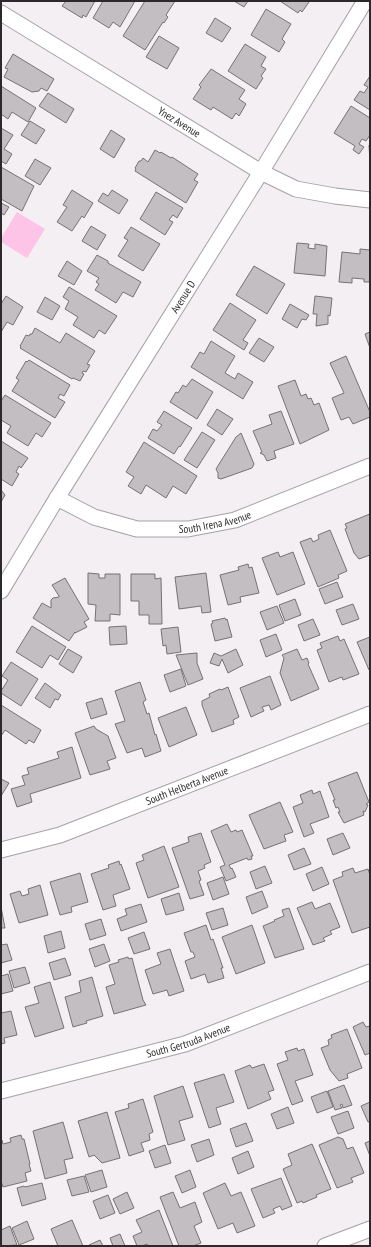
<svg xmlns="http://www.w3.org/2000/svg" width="371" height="1247" font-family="'PT Sans Narrow',sans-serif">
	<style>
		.green { fill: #fec4e8 }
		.building { fill: #c3bec1; stroke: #777375 }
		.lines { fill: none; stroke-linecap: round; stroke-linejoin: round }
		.minor-casing { stroke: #a6a1a4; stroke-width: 17 }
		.minor { stroke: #fff; stroke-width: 15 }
		.labels { text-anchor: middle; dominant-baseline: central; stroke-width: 3; stroke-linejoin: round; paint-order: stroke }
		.street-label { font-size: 11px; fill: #2b292a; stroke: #fffeff }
	</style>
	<rect width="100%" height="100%" fill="#f4eff2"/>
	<!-- green -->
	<path class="green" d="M17 212 45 229 27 258 1 242V238Z"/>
	<!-- building -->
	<g class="building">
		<path d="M66 1H95L86 17 83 15 82 18 62 6Z"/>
		<path d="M103 1H135L120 27 113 22 109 28 93 18Z"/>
		<path d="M145 1H175L166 15 168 17 164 23 163 22 145 50 123 36Z"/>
		<path d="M234 1H248L244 7Z"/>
		<path d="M280 1H308L309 2 302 12 300 10 298 13Z"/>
		<path d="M266 9 291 24 282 39 285 42 279 52 251 35Z"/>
		<path d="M215 18 231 28 222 42 206 33Z"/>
		<path d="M159 36 179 48 167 69 146 57Z"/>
		<path d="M245 44 266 57 261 66 266 69 261 76 263 78 256 89 228 71Z"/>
		<path d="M13 54 54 79 47 91 41 88 39 91 32 92 4 77 8 69 5 68Z"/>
		<path d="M211 69 245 90 239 99 246 104 239 116 236 113 232 119 213 107 211 110 193 99 201 87 199 85Z"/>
		<path d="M370 76V110L354 100 360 91 364 93 368 87 364 85Z"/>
		<path d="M1 86 36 108 28 122 12 112 8 119 1 114Z"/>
		<path d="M48 93 74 109 66 123 39 106Z"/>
		<path d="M351 106 370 118V135L366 141 362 139 359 144 364 147 359 154 353 150 355 146 334 133Z"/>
		<path d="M30 121 45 130 36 144 21 135Z"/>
		<path d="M1 128 13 135 4 149 12 154 6 164 1 161Z"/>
		<path d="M111 130 125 139 114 158 100 149Z"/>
		<path d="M370 144V163L369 145Z"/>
		<path d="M155 150 160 153 161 152 171 158 172 157 198 174 194 180 198 182 186 203 135 171 136 169 135 168 139 161H141L143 158 148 162Z"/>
		<path d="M35 159 51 168 40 185 25 176Z"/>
		<path d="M1 167 34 186 22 211 1 199Z"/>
		<path d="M72 190 93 203 84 218 82 216 72 231 57 222 67 207 63 205Z"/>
		<path d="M112 190 128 200 119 214 98 201 103 193 108 196Z"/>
		<path d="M156 192 183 208 177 218 173 215 169 220 173 222 165 235 140 219Z"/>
		<path d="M1 203 9 207 4 215 1 213Z"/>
		<path d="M91 226 106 235 97 250 82 241Z"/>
		<path d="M131 227 160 244 143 271 118 256 128 240 124 238Z"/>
		<path d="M297 243 309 244 308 248 315 249V244L327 246 325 276 294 273Z"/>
		<path d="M360 249 370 250V282H364V279L352 278V283L339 282 342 252 360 254Z"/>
		<path d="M97 255 108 261V263L141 282 133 297 123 292 116 303 95 290 99 284 96 282 99 278 87 271Z"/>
		<path d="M67 261 82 271 74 285 58 276Z"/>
		<path d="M254 266 285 284 267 314 236 295Z"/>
		<path d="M69 287 117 316 105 334 99 330 94 338 73 325 78 317 65 309 69 301 63 297Z"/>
		<path d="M6 296 23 307 13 325 7 322 1 332V304Z"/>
		<path d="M315 296 332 298 330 316 328 315V324L316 326 317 314H313Z"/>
		<path d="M45 297 60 306 52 320 37 312Z"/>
		<path d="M230 303 256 320 243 340 248 343 244 350 213 330Z"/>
		<path d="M290 304 309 315 306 320 302 319 297 328 282 319Z"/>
		<path d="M35 328 60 343 66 333 95 351 87 364 90 365 86 372 83 371 82 373 84 374 80 381 73 378 72 379 20 348 21 347 20 346 26 335 29 336 30 334H32Z"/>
		<path d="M370 332V348L365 334Z"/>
		<path d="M259 338 274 347 264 362 249 353Z"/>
		<path d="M211 341 235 356 225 373 235 379 238 373 253 382 243 399 191 367 200 352 204 354Z"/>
		<path d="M346 356 370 412V417L353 424 349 417 341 420 332 398 344 393 330 363Z"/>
		<path d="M29 360 70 385 64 396 60 394 58 398 65 402 55 418 12 391 19 380 16 378 26 361 27 362Z"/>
		<path d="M192 379 213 392 197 419 170 402 176 392 178 393 183 385 186 387Z"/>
		<path d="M295 380 301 396 306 394 308 399 311 398 314 405 319 403 329 430 300 444 278 386Z"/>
		<path d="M5 395 51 423 42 437 36 433 28 446 7 433 11 426 1 420V401Z"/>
		<path d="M217 409 233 419 222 435 207 425Z"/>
		<path d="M164 411 192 428 180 447 179 446 174 454 148 438 153 429 157 431 162 425 157 422Z"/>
		<path d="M281 411 294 444 274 451 276 458 267 461 264 455 260 453 262 452 253 431 272 424 269 415Z"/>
		<path d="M202 432 215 440 197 468 184 460Z"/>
		<path d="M241 433 254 464 252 468 221 479 218 478V473L216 469 236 437Z"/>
		<path d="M1 441 28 458 21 468 19 466 16 472 19 474 12 486 1 479Z"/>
		<path d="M144 442 197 476 186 494 173 486 166 498 146 485 141 494 128 486 134 477 126 472Z"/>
		<path d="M1 490 5 495 1 502Z"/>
		<path d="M370 514V555L359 559 354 553 345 529 347 528 345 524Z"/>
		<path d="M330 530 347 571 338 575 339 578 318 587 300 542 311 538 313 542 319 539 318 535Z"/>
		<path d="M278 552 280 557 293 552 305 584 277 595 262 558Z"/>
		<path d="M248 564 249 568 252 567 259 593 240 597 241 602 228 605 220 575 239 570 238 567Z"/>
		<path d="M88 573 99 574V578H105V574H120V615L110 614V621H95L96 605 88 604Z"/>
		<path d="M206 573 211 612 202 613 201 606 179 609 175 577Z"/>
		<path d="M131 574H155V579L161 578 162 624H149V615H139V601H131Z"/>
		<path d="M65 578 89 619 84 622 87 627 75 633V632L69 641 33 618 42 603 51 608V600L53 598 59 597V596L52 585Z"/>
		<path d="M337 582 343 597 325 604 319 589Z"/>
		<path d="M295 599 301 615 285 621 279 605Z"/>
		<path d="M353 604 359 619 342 625 336 610Z"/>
		<path d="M277 606 284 623 267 630 260 612Z"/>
		<path d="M225 618 226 620 227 619 232 637 215 641 211 624 213 623 212 621Z"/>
		<path d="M313 619 320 635 304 641 298 625Z"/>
		<path d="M32 626 66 647 58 660 50 655 42 668 16 652Z"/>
		<path d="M126 626 127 644 110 645 109 627Z"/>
		<path d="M178 627 181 652 167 654 166 645 163 646 161 629Z"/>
		<path d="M276 634 282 650 266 657 260 640Z"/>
		<path d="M338 636 340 641 344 639 359 674 343 680 342 677 329 682 317 650 322 648 320 643Z"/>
		<path d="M370 637V670H369L357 642Z"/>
		<path d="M68 649 82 657 73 673 59 664Z"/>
		<path d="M236 649 243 665 228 673 222 659 219 666 210 663 214 653 221 656Z"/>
		<path d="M297 649 302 660 307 658 309 663 308 664 319 689 291 701 280 673 284 658 282 655Z"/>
		<path d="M197 653V663L203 679 188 685 176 655Z"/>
		<path d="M11 662 38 679 21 706 1 693V691L8 680 2 676Z"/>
		<path d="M181 669 186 686 170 692 164 675Z"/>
		<path d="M270 676 281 705 271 710 269 705 262 707 264 711 251 717 240 688Z"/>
		<path d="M140 682 146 700 143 702 147 714 149 713 155 735 156 734 161 751 145 757 142 748 127 753 115 724 125 721 115 691Z"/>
		<path d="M45 683 61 695 58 700 55 699 50 708 35 698Z"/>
		<path d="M228 687 239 717 233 720 234 724 212 732 202 705V701L210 697 209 694 220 689 221 690Z"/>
		<path d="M102 698 107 714 91 719 86 703Z"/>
		<path d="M1 705 41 730 34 743 29 740 26 744 5 730 1 736Z"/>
		<path d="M186 707 197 735 169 747 158 718Z"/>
		<path d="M94 726 96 729 108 736 116 758 107 761 110 769 90 775 75 733Z"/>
		<path d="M72 747 81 778 30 794 32 802 17 807 11 789 25 785 22 776 29 774 27 768 59 758 57 752Z"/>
		<path d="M357 772 369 802 366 804 368 805 365 812 363 811 364 815 344 823 338 812H340L338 807 336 808 333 800H335L328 783Z"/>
		<path d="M1 779 9 783 1 796Z"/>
		<path d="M312 790 313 794 320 791 329 817 310 824 314 833 304 837 293 807 303 803 300 795Z"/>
		<path d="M280 802 293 832 284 835 286 841 264 849 249 815Z"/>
		<path d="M227 824 231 832 236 830 237 832 242 830 253 856H251L252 859 248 860 247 858 229 865 231 869 232 868 236 877 226 881 220 867 225 865 211 831Z"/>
		<path d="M201 833 211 862 204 865 205 868 198 871 201 880 199 881 204 895 190 899 172 848 189 842 188 837Z"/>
		<path d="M343 833 350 848 333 855 327 839Z"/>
		<path d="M164 846 179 887 148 898 136 863 144 860 142 855Z"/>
		<path d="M304 848 311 864 294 870 288 855Z"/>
		<path d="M119 861 120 865 121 864 130 889 113 895 116 906 103 910 91 874 109 868 108 865Z"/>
		<path d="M265 866 272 883 256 889 250 872Z"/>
		<path d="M322 867 329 884 313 891 306 874Z"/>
		<path d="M353 868 355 873 368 869 370 875V927L352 933 333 880 343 876 342 872Z"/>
		<path d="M80 873 88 902 71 907 72 912 60 915 50 882Z"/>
		<path d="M223 877 229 894 213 900 207 883Z"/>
		<path d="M40 885 48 915 19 923 10 894 20 891 22 896 29 894 28 889Z"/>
		<path d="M262 891 268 907 252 914 246 897Z"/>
		<path d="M179 893 184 910 166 915 161 899Z"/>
		<path d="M312 902 315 909 330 903 340 927 330 931 332 934 323 938 325 941 313 945 297 908Z"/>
		<path d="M141 904 147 922 121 931 117 919 127 915 125 909Z"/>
		<path d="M1 907 5 928H1Z"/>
		<path d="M223 908 228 925 212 930 206 913Z"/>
		<path d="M289 908 304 949 275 958 263 926 275 921 274 920 284 916 282 910Z"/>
		<path d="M101 919 106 935 90 940 85 924Z"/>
		<path d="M206 925 211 940 213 939 223 968H221L224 978 208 983 205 974 191 979 185 961 195 957 193 952H191L184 933Z"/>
		<path d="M252 925 265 963 236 974 222 937Z"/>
		<path d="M61 931 65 948 48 953 44 936Z"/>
		<path d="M144 932 150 949 134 954 128 938Z"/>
		<path d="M7 944 12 960 1 963V945Z"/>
		<path d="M104 944 110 961 95 967 89 949Z"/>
		<path d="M170 949 184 991 169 996 167 990 153 994 145 970 161 964 157 953Z"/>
		<path d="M128 957 129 959 132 958 143 1000 146 1005 114 1014 106 987 115 984 109 965 119 962 118 960Z"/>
		<path d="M65 958 71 975 54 980 49 963Z"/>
		<path d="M25 967 30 983 14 988 9 971Z"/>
		<path d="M8 974 13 991 1 994V976Z"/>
		<path d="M92 977 103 1016 86 1021 87 1023 73 1027 65 997 81 992 79 981Z"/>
		<path d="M50 982 64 1028 35 1037 25 1007 39 1003 34 987Z"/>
		<path d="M11 1011 17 1035 4 1038 5 1043 1 1044V1013Z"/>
		<path d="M363 1022 366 1027 370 1026V1053L365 1055 353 1027Z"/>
		<path d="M347 1029 362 1068 347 1074 348 1078 339 1081 330 1070 321 1048 329 1045 328 1040 332 1038 331 1035Z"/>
		<path d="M297 1048 298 1051 304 1049 313 1075 295 1081 303 1101 292 1105 277 1064 288 1060 285 1052Z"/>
		<path d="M264 1064 274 1090 268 1092 271 1099 248 1109 235 1071 250 1065 252 1068Z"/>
		<path d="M224 1074 234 1102 216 1108 221 1124 209 1128 194 1083Z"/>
		<path d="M344 1085 352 1105 343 1108 342 1104 340 1105 342 1108 335 1110 328 1091Z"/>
		<path d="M183 1086 193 1117 179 1121 185 1140 168 1145 154 1096Z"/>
		<path d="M327 1091 333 1107 317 1113 311 1097Z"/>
		<path d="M143 1099 153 1132 149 1134 150 1140 141 1143 144 1151 129 1156 115 1112 129 1108 128 1104Z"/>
		<path d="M370 1102V1122H368L361 1106Z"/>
		<path d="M288 1107 294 1123 277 1129 271 1114Z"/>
		<path d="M348 1111 354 1128 338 1134 331 1117Z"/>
		<path d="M107 1112 120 1158 102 1163 94 1155 89 1157 78 1121Z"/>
		<path d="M63 1122 73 1158 64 1160 67 1173 45 1179 33 1131Z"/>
		<path d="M246 1123 253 1141 236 1147 230 1129Z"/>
		<path d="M21 1135 22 1139H24L30 1164H29L31 1171 25 1173 27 1181 3 1187 1 1181V1141L2 1140 3 1144 11 1142 10 1138Z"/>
		<path d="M338 1137 343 1139 347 1149 353 1147 364 1173 351 1178 353 1182 337 1188 319 1145Z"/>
		<path d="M209 1139 214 1155 197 1162 191 1145Z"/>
		<path d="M370 1141V1156L365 1143Z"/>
		<path d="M312 1144 331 1189 316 1195 317 1197 303 1203 302 1201 297 1203 283 1169 292 1165 288 1154Z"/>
		<path d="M165 1145 171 1163 155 1168 149 1151Z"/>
		<path d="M248 1151 254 1167 238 1174 232 1158Z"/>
		<path d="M102 1170 107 1187 91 1192 85 1175Z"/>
		<path d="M190 1170 196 1187 182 1193 175 1176Z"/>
		<path d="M84 1176 89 1192 72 1196 67 1180Z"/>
		<path d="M281 1178 292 1206 282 1210 280 1206 273 1209 275 1213 263 1218 251 1189Z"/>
		<path d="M42 1183 46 1199 22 1206 17 1188 24 1186 25 1187Z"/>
		<path d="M225 1183 231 1196 241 1192 255 1226 237 1233 233 1223 218 1229 203 1193Z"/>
		<path d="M127 1192 134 1208 120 1214 113 1199Z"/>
		<path d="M173 1192 180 1208 195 1202 202 1222 194 1226 201 1243 193 1246H179L160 1197Z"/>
		<path d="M108 1195 115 1213 100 1219 93 1201Z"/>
		<path d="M159 1210 173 1246H148L147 1244 142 1246H137L133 1236 142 1232 136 1220Z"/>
		<path d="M72 1220 83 1246H58L51 1229Z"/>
		<path d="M27 1221 34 1239 19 1245 12 1228Z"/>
		<path d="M10 1226 17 1245 1 1246V1230Z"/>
		<path d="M120 1234 125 1246H113L110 1238Z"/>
		<path d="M100 1240 103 1246H89V1245Z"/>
	</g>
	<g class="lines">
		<!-- minor casing -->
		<g class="minor-casing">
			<g id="minor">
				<path id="s1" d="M1 13 261 172 296 189 335 196 370 200"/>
				<path id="s2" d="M57 498 94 517 137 529H188L235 520 370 466"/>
				<path id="s3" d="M1 591 57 498 261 172 365 1"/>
				<path id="s4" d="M1 850 60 835 370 714"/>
				<path id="s5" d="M1 1091 185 1044 370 972"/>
				<path d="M325 1246 370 1229"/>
			</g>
		</g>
		<!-- minor -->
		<use href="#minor" class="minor"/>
	</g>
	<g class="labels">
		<!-- street labels -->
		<g class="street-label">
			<text stroke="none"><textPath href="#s1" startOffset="209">Ynez Avenue</textPath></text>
			<text stroke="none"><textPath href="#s3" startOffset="346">Avenue D</textPath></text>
			<text stroke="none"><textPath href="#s2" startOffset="165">South Irena Avenue</textPath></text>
			<text stroke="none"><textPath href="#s4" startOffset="197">South Helberta Avenue</textPath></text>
			<text stroke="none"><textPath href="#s5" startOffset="194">South Gertruda Avenue</textPath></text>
		</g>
	</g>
	<!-- border -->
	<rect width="371" height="1247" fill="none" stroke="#2b292a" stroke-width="4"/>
</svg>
